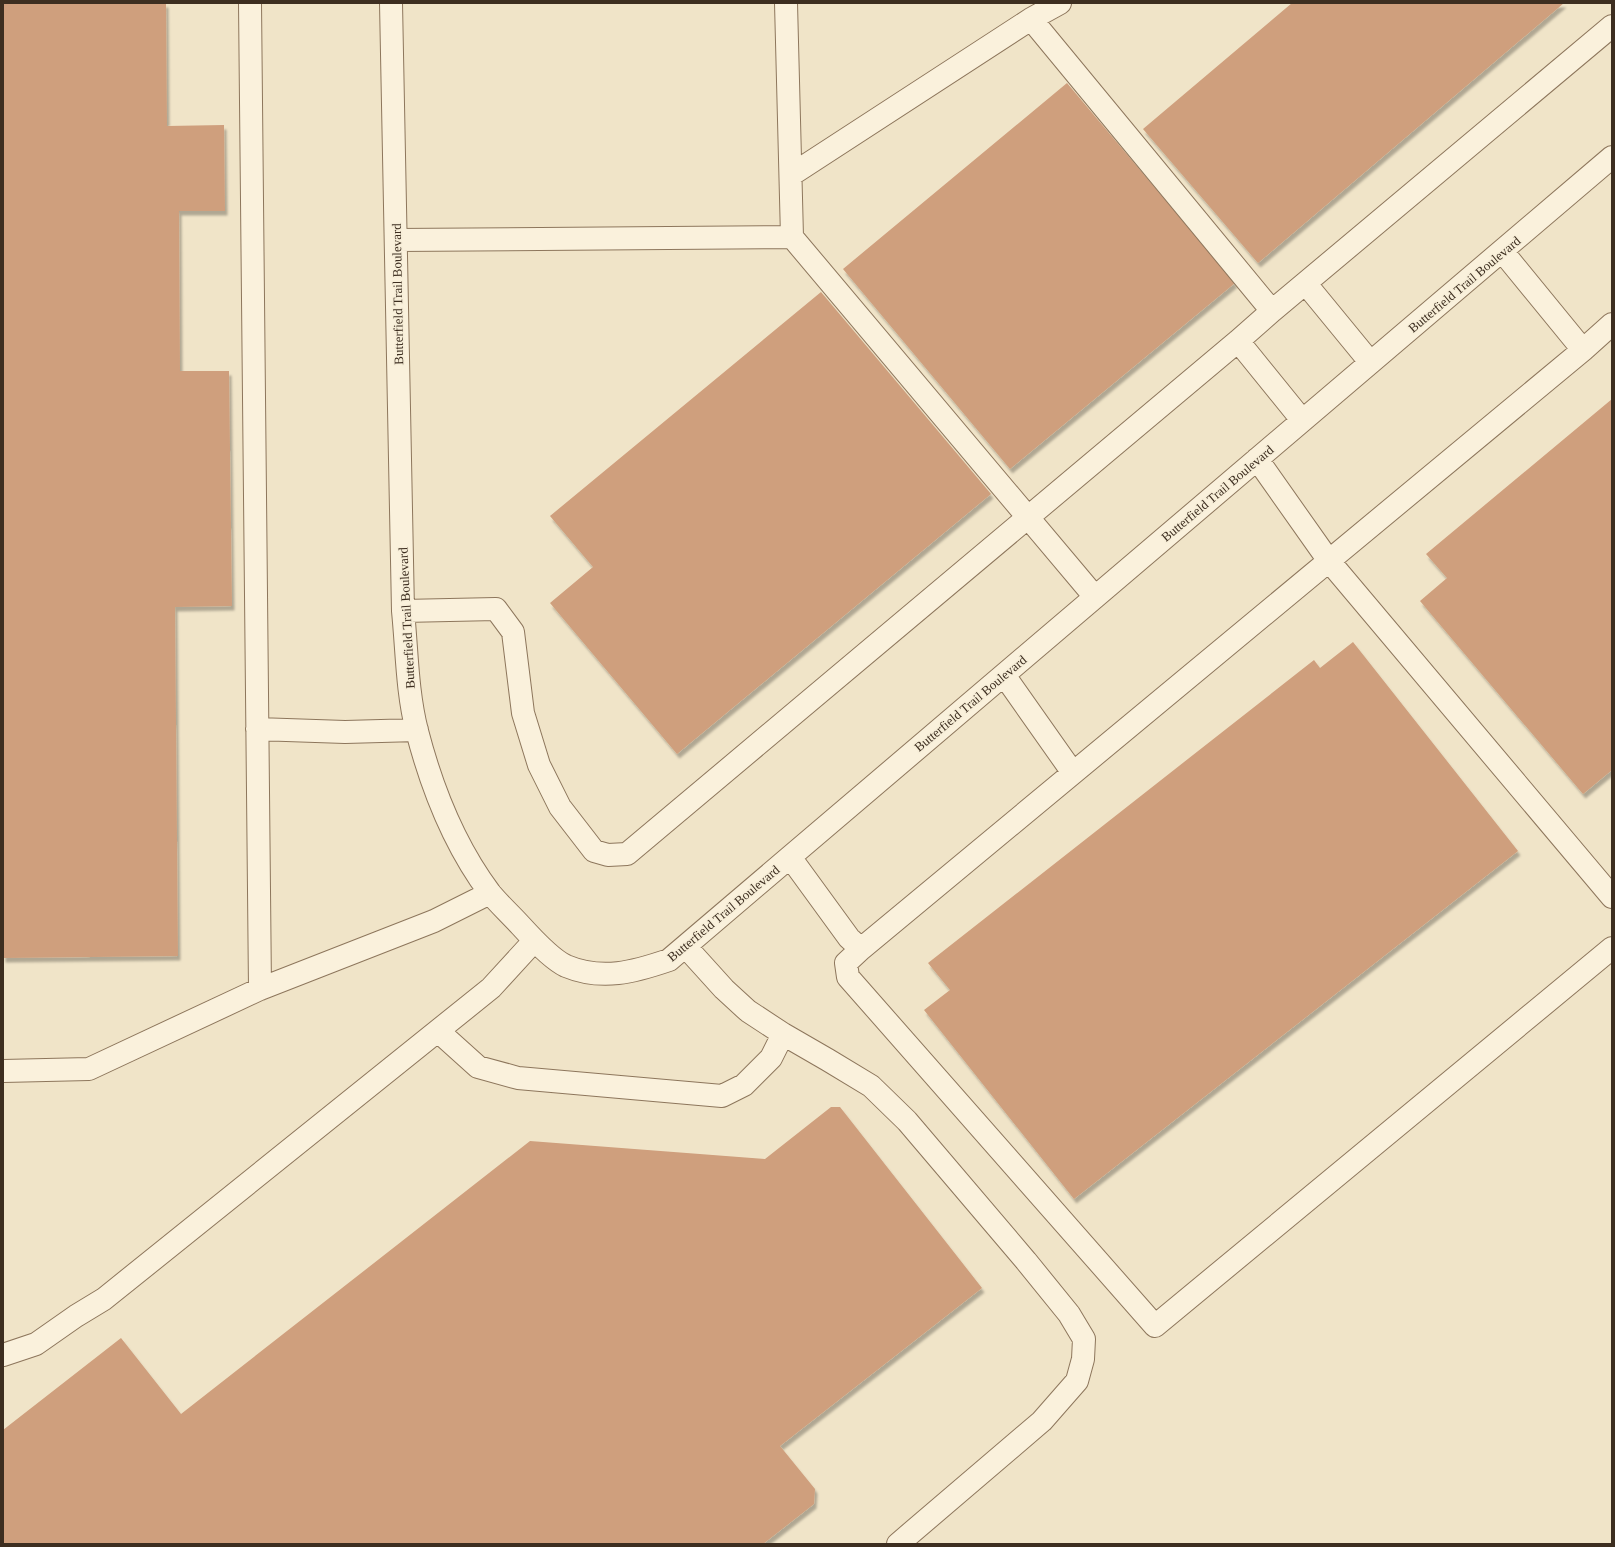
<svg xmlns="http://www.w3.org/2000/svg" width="1615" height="1547" viewBox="0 0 1615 1547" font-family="'Times New Roman',serif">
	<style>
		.building { fill: #cf9f7d; filter: url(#shadow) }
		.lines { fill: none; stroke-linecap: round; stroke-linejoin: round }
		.minor-casing { stroke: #8d765c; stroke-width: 24 }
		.minor { stroke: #faf1dc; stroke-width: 22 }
		.labels { text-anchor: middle; stroke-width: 3; stroke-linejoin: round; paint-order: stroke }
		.street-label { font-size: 13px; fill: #3d2e20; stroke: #f7eed8 }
	</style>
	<defs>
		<filter id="shadow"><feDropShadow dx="2.5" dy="4.5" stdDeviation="1" flood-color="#0004"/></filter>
	</defs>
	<rect width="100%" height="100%" fill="#f0e4c8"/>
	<path class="building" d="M3 3H166L167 126 224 125 225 211H179L180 371H229L232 606 175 607 178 956 3 958Z
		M1292 3H1564L1258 263 1143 129Z
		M1067 83 1235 283 1010 469 843 269Z
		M821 292 991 494 677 754 550 603 593 567 550 516Z
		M1612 399V770L1583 794 1420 601 1447 578 1426 554Z
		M1353 642 1518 851 1074 1199 924 1010 950 990 928 963 1314 660 1320 668Z
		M831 1107H840L982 1288 780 1446 815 1489 814 1504 763 1544H3V1430L121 1338 181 1414 530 1141 765 1159Z"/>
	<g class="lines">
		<defs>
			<path id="minor" d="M250 3 260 989
				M391 3 403 611C407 651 407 692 417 731 432 789 454 845 490 893 499 904 511 915 521 926 531 937 553 960 566 966 602 981 634 972 669 960L1612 157
				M786 3 792 237 1095 597
				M1031 19 1272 311
				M791 175 1031 19 1060 3
				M396 240 792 237
				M1502 251 1583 350
				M1306 284 1370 362
				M1238 341 1302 420
				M1257 459 1329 561 1612 897
				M403 611 496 609 513 632 523 713 539 765 560 807 594 851 608 855 627 854 1238 341 1272 311 1612 26
				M1004 675 1073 773
				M257 729 345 732 417 730
				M790 857 849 938 861 949 1583 350 1612 324
				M686 947 724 989 748 1011 783 1034 828 1060 871 1086 907 1121 1026 1261 1069 1314 1084 1339 1083 1359 1077 1381 1042 1421 898 1544
				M861 949 846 963 848 977 1155 1326 1612 948
				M438 1031 478 1067 518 1078 722 1096 744 1085 771 1058 783 1034
				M3 1071 89 1069 260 989 434 921 490 893
				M3 1355 36 1344 76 1316 104 1299 491 988 534 941"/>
		</defs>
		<use href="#minor" class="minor-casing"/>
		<use href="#minor" class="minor"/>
	</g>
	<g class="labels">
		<g class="street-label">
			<text transform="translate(1464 284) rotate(-40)" y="5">Butterfield Trail Boulevard</text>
			<text transform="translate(397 294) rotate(-91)" y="5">Butterfield Trail Boulevard</text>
			<text transform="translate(1217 493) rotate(-40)" y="5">Butterfield Trail Boulevard</text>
			<text transform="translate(406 618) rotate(-93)" y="5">Butterfield Trail Boulevard</text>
			<text transform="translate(970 703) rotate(-40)" y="5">Butterfield Trail Boulevard</text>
			<text transform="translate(723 913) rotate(-40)" y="5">Butterfield Trail Boulevard</text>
		</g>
	</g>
	<rect width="1615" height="1547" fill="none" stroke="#3d2e20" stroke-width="8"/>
</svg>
